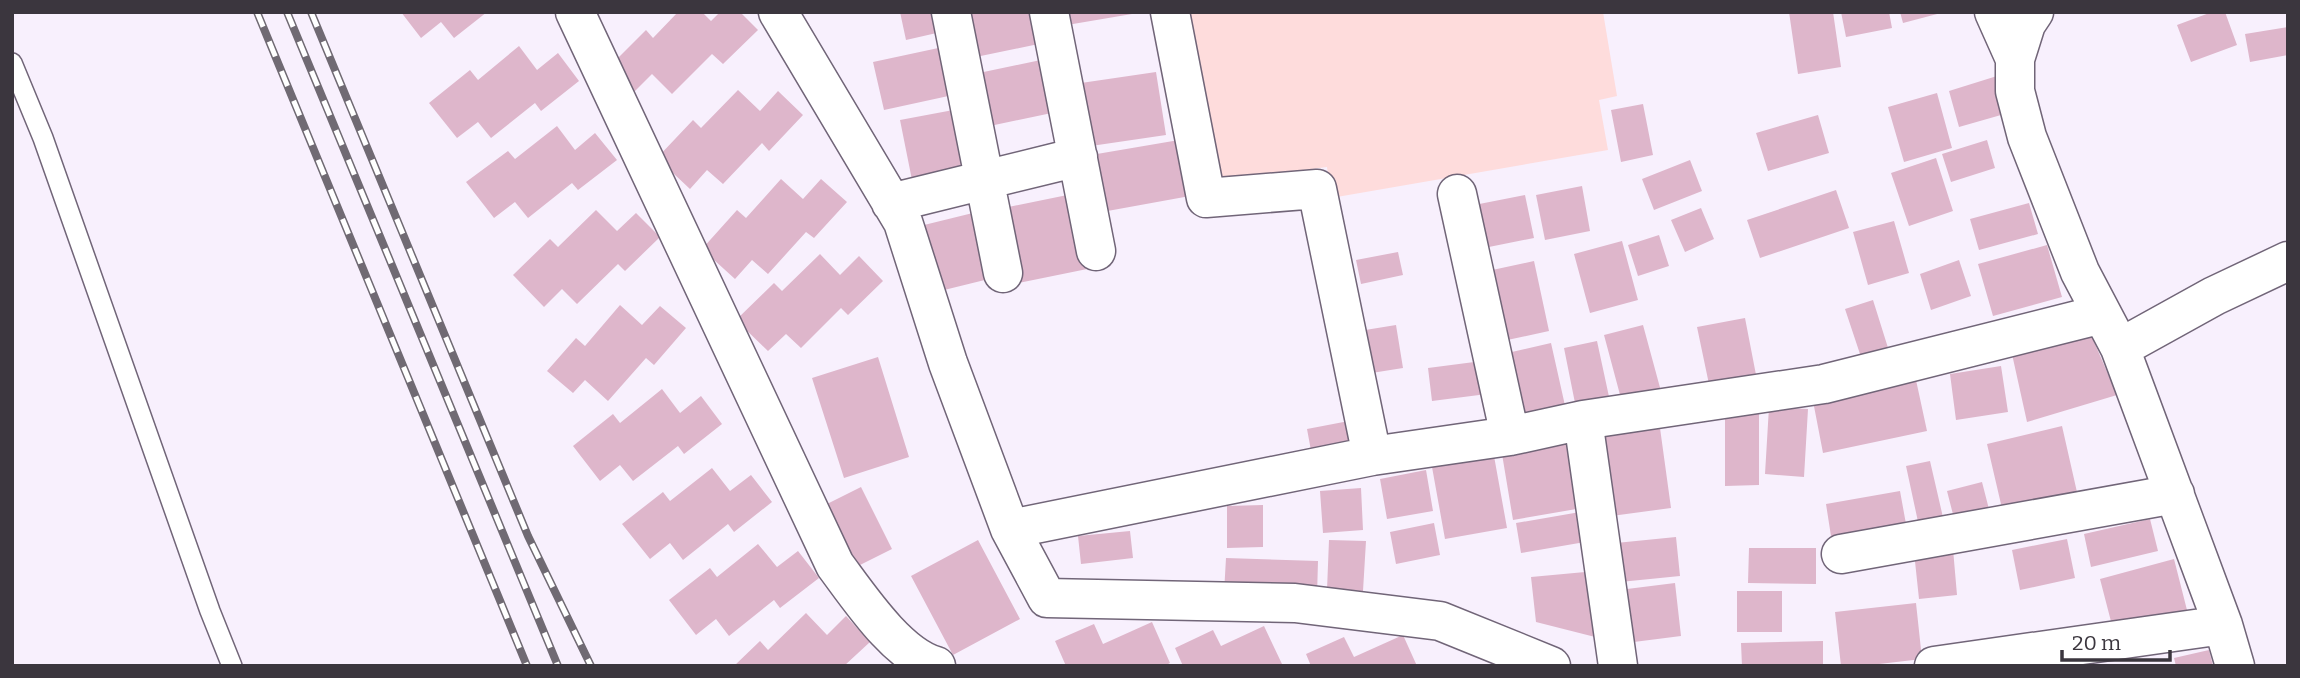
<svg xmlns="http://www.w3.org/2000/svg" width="2300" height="678" viewBox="0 0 2300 678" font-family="Bitter,serif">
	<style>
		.green { fill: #fedcdc }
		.building { fill: #deb6cb }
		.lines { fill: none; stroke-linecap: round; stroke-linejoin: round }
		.service-casing { stroke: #716578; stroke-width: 22 }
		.minor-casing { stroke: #716578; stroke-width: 41 }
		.service { stroke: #fff; stroke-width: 19 }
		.minor { stroke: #fff; stroke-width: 38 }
		.rail-casing { stroke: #706a73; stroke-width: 8 }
		.rail { stroke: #fff; stroke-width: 5; stroke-dasharray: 16; stroke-linecap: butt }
	</style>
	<rect width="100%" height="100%" fill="#f8f0fd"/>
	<path class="green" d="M1184 12H1603L1617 96 1599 100 1608 150 1331 198 1327 167 1214 182Z"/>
	<path class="building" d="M401 12H487L454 38 441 22 421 38Z
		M678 12H702L711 21 720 12H740L758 30 723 64 712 54 672 94 652 74 634 92 609 67 646 30 653 38Z
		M900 12H937L941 32 906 40Z
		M961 12H1041L1048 42 971 58Z
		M1065 12H1132V14L1067 25Z
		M1789 12H1833L1841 67 1798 74Z
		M1841 12H1889L1892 28 1846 37Z
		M1900 12H1941V13L1903 23Z
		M2212 12H2225L2237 45 2191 62 2177 25Z
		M2288 27V55L2250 62 2245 34Z
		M519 46 537 70 558 53 579 81 541 111 535 103 491 138 478 122 457 138 429 103 470 70 478 80Z
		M943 47 953 95 884 110 873 62Z
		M1055 57 1066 110 985 127 974 74Z
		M1156 72 1166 135 1091 146 1081 83Z
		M1997 76 2008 113 1959 127 1949 91Z
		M738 90 760 111 778 91 803 115 769 151 762 143 723 184 707 170 690 189 657 158 693 120 701 128Z
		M1937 93 1952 148 1904 162 1888 107Z
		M1643 104 1653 155 1621 162 1611 110Z
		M964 108 976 173 913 185 900 120Z
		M1818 115 1829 153 1768 171 1756 133Z
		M557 126 575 150 595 133 617 160 578 190 572 183 528 218 515 202 494 218 466 182 508 151 515 159Z
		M1179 140 1190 196 1102 212 1091 155Z
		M1987 140 1995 168 1951 182 1942 154Z
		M1936 158 1953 211 1909 226 1891 173Z
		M1690 160 1702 191 1654 210 1642 179Z
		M781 179 803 199 821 179 847 202 814 238 806 232 768 274 752 260 735 279 702 249 737 210 746 218Z
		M1582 186 1590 231 1545 240 1536 195Z
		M1836 190 1849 228 1760 258 1747 220Z
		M1082 192 1097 267 1009 285 994 210Z
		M1525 195 1534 238 1474 250 1464 207Z
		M2029 203 2038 234 1979 250 1970 219Z
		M1701 208 1714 239 1685 252 1671 220Z
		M596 210 617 231 636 213 660 237 625 271 618 264 577 304 562 289 544 307 513 275 550 239 558 247Z
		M985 210 1001 276 936 292 920 226Z
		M1894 221 1909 273 1868 285 1853 232Z
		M1659 235 1669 266 1638 276 1628 245Z
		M1622 241 1638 300 1590 313 1574 254Z
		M2047 245 2062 297 1993 316 1978 264Z
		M1398 252 1403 275 1361 284 1356 260Z
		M820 254 840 275 859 256 883 281 848 315 841 308 801 348 786 334 768 351 736 320 774 283 782 291Z
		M1959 260 1971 296 1931 310 1920 274Z
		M1534 261 1549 331 1498 342 1483 272Z
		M1873 300 1889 351 1862 360 1845 309Z
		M620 305 642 325 660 306 686 328 654 365 646 358 608 401 585 380 573 393 547 371 576 338 585 346Z
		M1745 318 1757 380 1710 389 1697 327Z
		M1396 325 1403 368 1359 375 1353 332Z
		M1643 325 1662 395 1623 406 1604 335Z
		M2055 334 2092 337 2117 395 2027 422 2010 345Z
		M1597 341 1611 406 1577 413 1564 348Z
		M1551 343 1566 410 1518 420 1503 354Z
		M878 357 909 457 844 478 812 378Z
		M1482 361 1487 394 1432 401 1428 368Z
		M2001 366 2008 412 1956 420 1950 374Z
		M1916 380 1927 431 1823 453 1813 401Z
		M662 389 680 413 701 396 722 424 684 454 678 446 633 481 620 465 600 481 573 446 613 414 620 423Z
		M1769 407 1808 409 1804 477 1765 474Z
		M1725 413H1759V485L1725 486Z
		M1354 420 1359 447 1312 456 1307 429Z
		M2062 426 2079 501 2004 517 1987 444Z
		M1660 428 1671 508 1604 517 1593 438Z
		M1577 441 1588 507 1513 520 1502 454Z
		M1494 456 1507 528 1445 539 1432 467Z
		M1930 461 1945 526 1920 531 1906 466Z
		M712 468 730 491 751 475 772 502 734 532 728 524 683 560 670 543 650 559 622 524 663 492 670 501Z
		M1426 470 1433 511 1387 519 1380 479Z
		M1982 482 1991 517 1956 526 1947 491Z
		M861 487 892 549 848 571 817 509Z
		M1361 488 1363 530 1323 533 1320 491Z
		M1900 491 1908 535 1833 549 1826 504Z
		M1263 505V547L1227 548V506Z
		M1580 512 1585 542 1521 553 1516 523Z
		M2150 519 2158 551 2091 567 2084 534Z
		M1434 523 1440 555 1396 564 1390 532Z
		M1130 531 1133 558 1081 564 1078 536Z
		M1676 537 1680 576 1620 582 1616 543Z
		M2067 539 2075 578 2020 590 2012 550Z
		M978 540 1020 619 953 655 911 576Z
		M1329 540 1366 541 1363 591 1327 590Z
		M758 544 777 567 798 551 819 578 780 608 774 600 729 636 716 619 696 635 669 600 710 568 717 577Z
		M1749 548H1816V584L1748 583Z
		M1953 549 1957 595 1919 599 1914 552Z
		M1226 558 1318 561 1317 596 1224 593Z
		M2174 559 2188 614 2114 633 2100 579Z
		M1596 571 1603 639 1536 622 1531 577Z
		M1675 583 1681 636 1626 643 1619 590Z
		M1737 591H1782V632H1737Z
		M1916 603 1922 659 1862 666H1841L1835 612Z
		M806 613 827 635 846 616 870 642 844 666H734L760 641 768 650Z
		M1152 622 1170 663 1164 666H1066L1055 641 1094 624 1103 644Z
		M1264 626 1282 664 1279 666H1183L1175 648 1213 630 1221 646Z
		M1403 635 1417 666H1311L1306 654 1344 637 1354 657Z
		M1823 641V666H1742L1741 643Z
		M2209 650 2213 666H2176L2174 658Z"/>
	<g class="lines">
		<defs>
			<path id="service" d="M12 63 43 138 210 611 232 666"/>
			<path id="minor" d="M575 12 835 565C859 597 897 655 936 666
				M778 12 903 222 948 363 1010 529 1047 598 1295 603 1440 621 1551 666
				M951 12 1003 273
				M1049 12 1096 251
				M1170 12 1206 198 1317 189 1372 456 1510 436 1583 420 1824 384 2102 314
				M1994 12 2015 59
				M2034 12 2026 24 2015 59V91L2027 137 2080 272 2120 348 2223 625 2235 666
				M1457 194 1510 436
				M891 203 1078 157
				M2120 348 2214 296 2288 261
				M1583 420 1618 666
				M1010 529 1372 456
				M1841 554 2175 494
				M1934 666 2223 625"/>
		</defs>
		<use href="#service" class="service-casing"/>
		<use href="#minor" class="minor-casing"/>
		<use href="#service" class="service"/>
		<use href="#minor" class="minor"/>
		<defs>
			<path id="rail" d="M257 12 527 666
				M287 12 558 666
				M311 12 528 536 591 666"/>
		</defs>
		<use href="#rail" class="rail-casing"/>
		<use href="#rail" class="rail"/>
	</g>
	<rect width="2300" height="678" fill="none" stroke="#3b363e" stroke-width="28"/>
	<path d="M2062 650v10h108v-10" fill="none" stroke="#3b363e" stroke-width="3.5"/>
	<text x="2072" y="650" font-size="21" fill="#3b363e" stroke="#ffffff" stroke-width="5" paint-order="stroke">20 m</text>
</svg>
